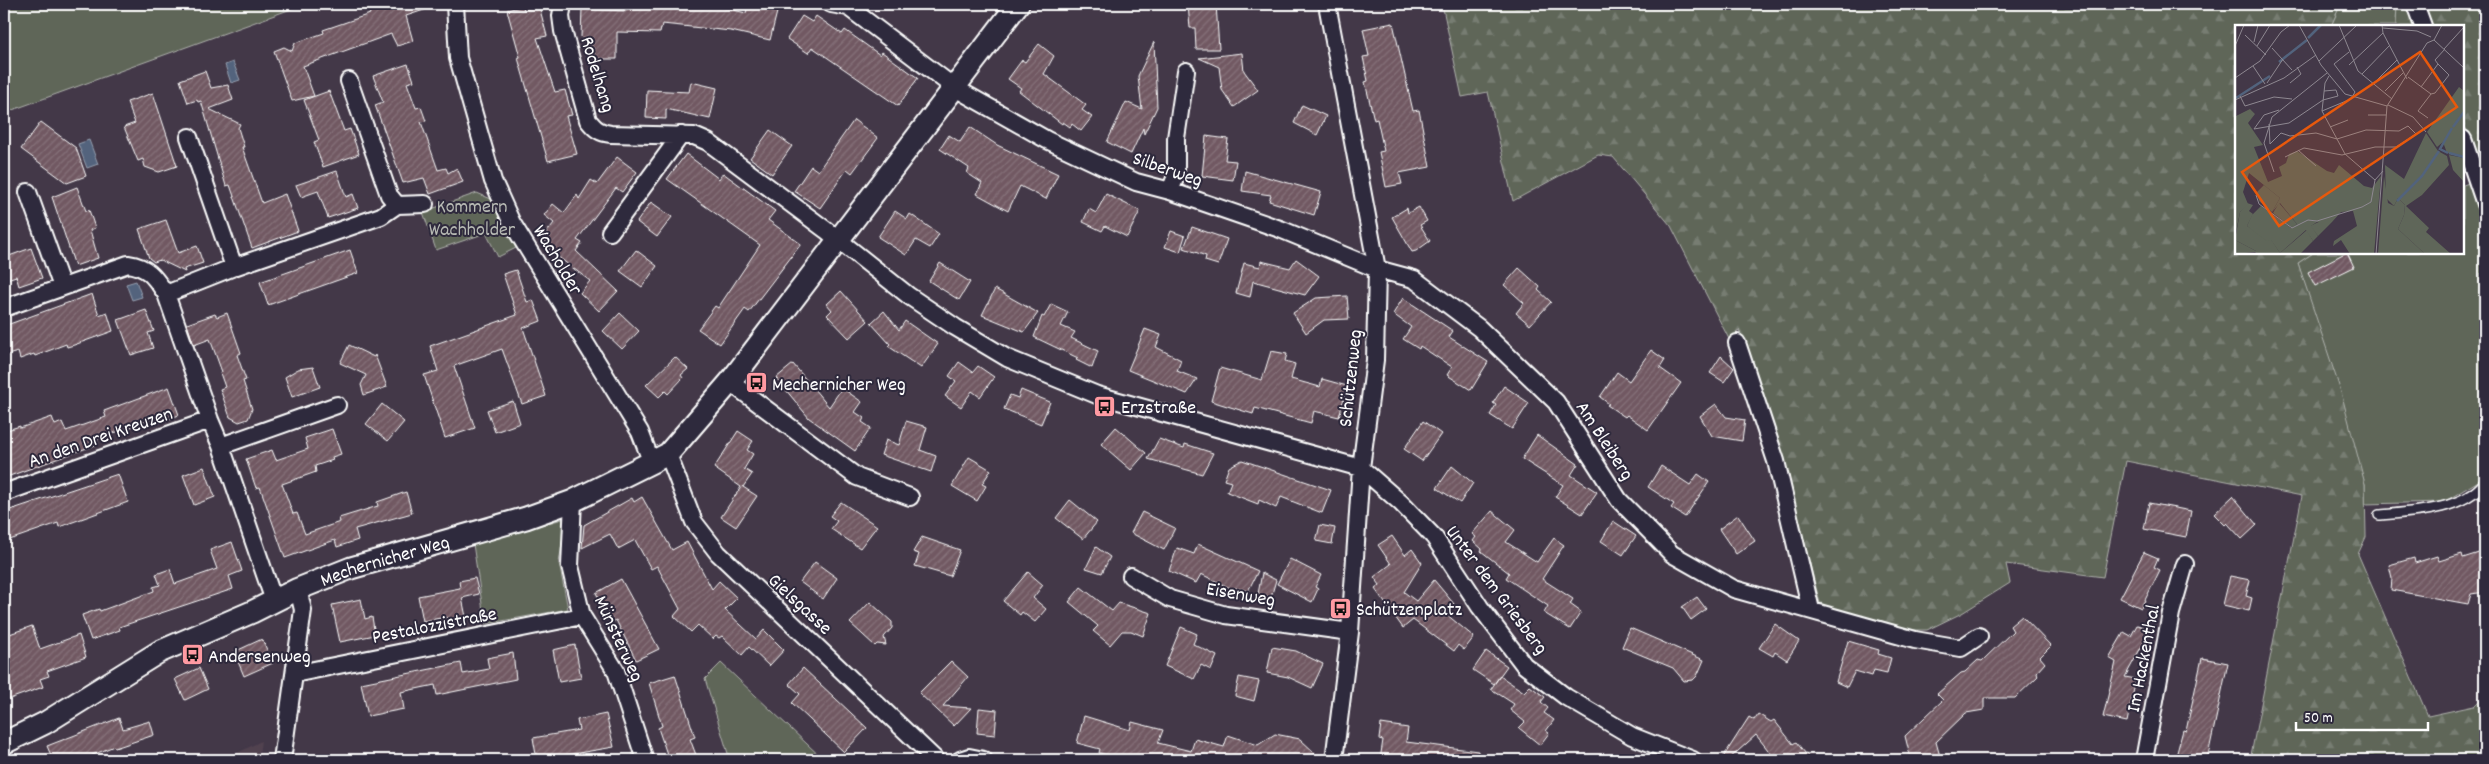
<svg xmlns="http://www.w3.org/2000/svg" width="2489" height="764" viewBox="0 0 2489 764" font-family="Dekko,sans-serif">
	<style>
		.built { fill: #514250 }
		.green { fill: #5f6659; stroke: #afb2ac }
		.forest { fill: url(#forest-firs); stroke: #afb2ac }
		.water { fill: #52637d; stroke: #97a1b1 }
		.building { fill: url(#building-hatch); stroke: #fff }
		.lines { fill: none; stroke-linecap: round; stroke-linejoin: round }
		.service-casing { stroke: #fff; stroke-width: 12 }
		.minor-casing { stroke: #fff; stroke-width: 20 }
		.tertiary-casing { stroke: #fff; stroke-width: 25 }
		.service { stroke: #2f2a3d; stroke-width: 9 }
		.minor { stroke: #2f2a3d; stroke-width: 16 }
		.tertiary { stroke: #2f2a3d; stroke-width: 21 }
		.labels { text-anchor: middle; stroke-width: 4; stroke-linejoin: round; paint-order: stroke }
		.street-label { font-size: 20px; fill: #fff; stroke: #2f2a3d }
		.park-label { font-size: 20px; fill: #b7bab4; stroke: #2f2a3d }
		.poi-label { font-size: 20px; fill: #fff; stroke: #2f2a3d; text-anchor: start }
		.inset-river { fill: none; stroke: #52637d; stroke-width: 2.5 }
		.inset-road { fill: none; stroke: #8e8891; stroke-width: 1 }
		.view { fill: #e8590c; fill-opacity: 0.15; stroke: #e8590c; stroke-width: 2.5 }
		.inset-edge { fill: none; stroke: #fff; stroke-width: 2.5 }
	</style>
	<defs>
		<pattern id="forest-firs" width="22" height="20" patternUnits="userSpaceOnUse" patternTransform="scale(1.25)"><rect width="22" height="20" fill="#5f6659"/><path d="M5 1l3.5 6h-7zM16 11l3.5 6h-7z" fill="#777d72"/></pattern>
		<pattern id="building-hatch" width="6" height="6" patternUnits="userSpaceOnUse" patternTransform="scale(1.25)"><rect width="6" height="6" fill="#715962"/><path d="M-1 1l2-2M0 6l6-6M5 7l2-2" fill="none" stroke="#86727a"/></pattern>
	</defs>
	<rect width="100%" height="100%" fill="#433848"/>
	<filter id="ink" filterUnits="userSpaceOnUse"><feTurbulence type="fractalNoise" baseFrequency=".02" numOctaves="2"/><feDisplacementMap in="SourceGraphic" scale="10" xChannelSelector="R" yChannelSelector="G"/><feConvolveMatrix kernelMatrix="1 2 1 2 8 2 1 2 1" color-interpolation-filters="sRGB"/></filter>
	<g filter="url(#ink)">
		<path class="built" d="M261 741 258 760H224Z"/>
		<path class="green" d="M4 4H305L4 113Z
			M2336 4H2397L2396 26H2331L2338 10Z
			M2469 183 2485 228V272L2480 274 2485 288V463L2480 480 2444 502 2365 504V484L2298 263 2313 253 2463 252V185Z
			M477 193 491 199 516 248 498 257 486 233 436 250 423 212Z
			M566 518 559 563 568 609 485 624 473 544Z
			M721 663 824 760H730L705 679Z"/>
		<path class="forest" d="M1442 4H2336L2338 10 2331 26H2236V252L2313 253 2298 263 2341 392 2365 484 2366 537 2358 554 2428 716 2474 706 2485 695V760H2250L2302 496 2126 461 2103 577 2006 564 2010 583 1962 613 1927 630H1908L1826 610 1821 607 1779 445 1739 330 1730 341 1671 226 1613 157 1598 155 1513 201 1488 92 1462 97Z
			M2397 4H2409L2416 26H2396Z
			M2423 4H2485V186L2463 120V26H2431Z"/>
		<path class="water" d="M233 62 240 80 231 83 225 65Z
			M89 140 98 164 87 168 78 144Z
			M136 281 142 297 132 300 126 284Z"/>
		<path class="building" d="M391 4H436V6L406 16 413 41 397 46 391 34 303 66 314 96 292 101 274 51 284 47 292 51 295 43 324 33 323 30 370 14 369 11Z
			M627 4H721V7L746 13 748 5 777 12 770 40 731 31 662 24 660 33 617 32V59H594V49L581 37 582 9 626 11Z
			M1188 4H1216L1219 49H1196L1195 28H1190Z
			M523 6 524 10 539 6 547 36 537 38 555 92 565 90 572 115 566 116 577 154 548 161 518 58 520 57 507 10Z
			M802 16 812 22 816 16 842 34 845 30 880 55 882 52 918 78 898 106 812 47 808 53 787 39Z
			M1393 23 1413 111 1419 110 1430 167 1399 173 1402 184 1386 187 1379 152 1384 151 1377 119 1374 120 1365 82 1368 81 1363 57 1369 56 1363 29Z
			M1154 42 1157 107 1144 134 1143 128 1131 154 1107 142 1126 102 1142 109 1138 76Z
			M1039 44 1054 56 1044 74 1086 105 1082 110 1092 117 1081 131 1072 124 1070 127 1063 122 1062 124 1019 91 1021 88 1008 79 1022 60 1025 62Z
			M1242 53 1244 71 1258 90 1234 107 1222 90 1219 67 1199 58Z
			M408 64 414 81 407 83 416 108 421 107 426 121 421 122 438 170 446 168 448 173 457 168 463 182 430 194 424 178 403 183 375 105 383 102 373 76Z
			M205 71 211 88 228 85 233 100 209 109 240 124 238 128 244 147H242L262 203 285 194 298 231 252 248 230 185 226 186 201 101 198 102 197 100 188 103 180 80Z
			M691 82 717 88 710 119 666 109V119L646 118 647 90 689 92Z
			M329 91 344 131 350 129 359 154 323 167 314 142 319 140 304 100Z
			M153 93 177 166 159 172 145 167 143 159 138 161 124 127 135 123 127 102Z
			M1302 105 1326 116 1317 135 1294 123Z
			M854 120 878 138 852 173 847 169 820 208 794 191 811 166 818 171Z
			M41 122 76 148 86 176 67 183 21 149Z
			M970 127 997 145 1058 174 1046 199 1020 186 1008 211 977 194 982 183 967 173 969 168 940 149 949 135 960 142Z
			M770 130 792 146 772 174 750 158Z
			M1206 136 1228 139 1225 160 1236 161 1233 180 1202 176Z
			M686 154 719 179 723 173 775 211 768 220 801 244 749 312 745 309 720 344 698 329 715 306 718 308 760 245 667 179Z
			M617 157 637 172 622 192 616 188 577 240 582 243 576 251 618 291 599 311 580 293 590 281 549 250 551 247 545 242 550 236 546 233 554 223 544 215 553 204 564 213 577 195 579 199 591 180 597 184Z
			M337 171 346 197 353 194 358 208 328 218 318 191 301 197 296 185Z
			M1245 171 1321 192 1314 215 1269 201 1271 195 1242 191Z
			M77 187 86 211 89 210 95 228 90 230 98 258 75 266 52 197Z
			M1106 194 1140 211 1127 237 1105 226 1102 231 1083 222 1089 209 1096 213Z
			M651 202 672 217 657 237 637 222Z
			M1419 207 1427 221 1420 225 1430 241 1416 251 1412 252 1392 217 1407 208 1408 213Z
			M895 211 907 219 910 214 939 234 930 248 916 240 906 255 878 237Z
			M166 220 178 253 197 246 203 263 184 269 185 272 160 260 154 262 149 258 139 229Z
			M1192 227 1227 239 1218 265 1205 261 1206 256 1184 248Z
			M1171 231 1185 236 1180 252 1165 247Z
			M31 248 42 278 19 286 16 276 4 280V263L10 261 9 256Z
			M350 250 358 273 268 305 260 282Z
			M636 250 657 266 642 287 620 271Z
			M2347 252 2354 267 2315 286 2308 272Z
			M1296 259 1319 276 1305 295 1253 281 1250 297 1236 293 1244 263 1260 267 1261 261 1290 268Z
			M940 263 970 282 959 300 929 281Z
			M1519 268 1540 287 1538 290 1551 302 1530 325 1516 313 1524 303 1504 285Z
			M516 270 527 302 533 300 541 321 523 328 546 396 522 404 502 349 454 366 475 428 445 438 424 375 438 371 430 346 517 315 503 274Z
			M995 289 1038 313 1024 332 982 315Z
			M841 291 868 321 849 338 827 315 832 310 827 304Z
			M92 294 99 315 107 312 113 331 74 345 67 347 66 344 35 356 34 354 20 359 18 352 4 356V326Z
			M1347 296 1349 319 1324 320 1306 333 1293 313 1316 298Z
			M1403 298 1453 331 1449 337 1488 362 1471 390 1447 375 1452 367 1420 346 1419 349 1403 339 1411 327 1393 314Z
			M1051 304 1068 312 1061 326 1075 332 1071 338 1098 351 1092 368 1076 360 1078 358 1034 337 1042 316 1044 317Z
			M146 310 154 331 148 333 153 348 131 355 118 320Z
			M884 311 899 330 905 321 938 344 921 368 888 346 890 344 871 323Z
			M227 313 241 353 237 355 246 380 243 381 252 409 248 419 239 422 230 417 220 389 225 387 220 373 222 372 210 339 194 345 187 324 215 314 217 317Z
			M620 313 639 331 622 349 603 331Z
			M1145 329 1161 335 1156 347 1181 360 1177 371 1197 379 1187 394 1128 370Z
			M349 345 374 357 375 355 387 387 364 395 361 385 366 375 340 363Z
			M1651 350 1665 360 1660 368 1681 383 1648 430 1627 415 1625 417 1607 405 1609 404 1600 397 1617 372 1629 381Z
			M1271 351 1287 354 1285 361 1295 364 1291 379 1320 387 1322 379 1347 386 1339 417 1314 411 1311 423 1255 408 1253 414 1211 401 1220 368 1262 380Z
			M1721 356 1734 368 1724 382 1710 373Z
			M675 357 688 369 681 375 683 378 668 394 665 391 659 397 646 385Z
			M959 362 973 372 978 366 994 377 980 397 972 391 961 407 945 396 956 381 949 376Z
			M793 364 829 407 842 388 862 402 855 412 864 418 862 422 871 428 855 451 809 418 776 378Z
			M313 367 320 387 292 397 285 377 298 369Z
			M1504 386 1529 403 1512 429 1490 415 1496 405 1493 403Z
			M169 387 179 415 155 424 153 419 97 439 98 444 4 478V431L20 426V428L52 417 55 425 62 422 66 431 106 417 104 411Z
			M1021 390 1050 402 1041 424 1004 409 1010 395 1018 398Z
			M513 401 520 423 495 432 487 410Z
			M382 404 404 422 388 441 366 424Z
			M1716 404 1726 417 1745 420 1742 441 1712 436 1700 416Z
			M906 421 927 427 920 450 936 456 931 472 881 455 886 440 899 445Z
			M1423 421 1441 434 1422 461 1404 449Z
			M1116 427 1146 453 1131 470 1101 444Z
			M332 429 341 454 332 457 333 460 315 466 316 472 282 484 293 514 297 513 305 534 340 522 339 518 378 506 377 502 406 492 412 513 355 529 358 540 337 547 335 540 285 558 260 487 256 488 246 459 272 450 276 460 308 449 305 438Z
			M738 431 753 441 747 450 753 454 744 469 752 474 743 487 757 496 736 527 721 517 741 487 714 468Z
			M1537 435 1578 464 1571 475 1597 492 1582 514 1555 497 1563 485 1522 459Z
			M1159 439 1184 448 1185 444 1213 453 1202 474 1148 459Z
			M969 457 991 470 982 484 986 486 977 501 952 486Z
			M1242 460 1331 490 1322 513 1281 497 1276 508 1259 500 1258 504 1227 492 1231 482 1224 480 1229 467Z
			M1452 466 1473 483 1460 503 1437 488Z
			M1661 466 1690 485 1698 474 1709 482 1685 517 1671 508 1674 504 1648 487Z
			M204 467 215 497 194 505 183 475Z
			M118 474 128 502 59 527 58 523 4 542V512Z
			M2233 496 2257 525 2242 539 2227 523 2225 525 2214 514Z
			M642 497 672 550 687 542 712 589 719 581 737 598 725 610 756 639 764 630 784 650 769 666 749 647 742 655 722 636 719 638 716 636 713 639 698 625 691 632 674 616 680 609 657 566 651 569 635 540 618 549 610 534 582 548 584 525 632 498 634 502Z
			M1070 500 1097 522 1083 539 1056 518Z
			M841 502 877 526 860 548 831 529 837 521 830 516Z
			M2149 503 2191 511 2186 537 2144 529Z
			M1492 511 1515 530 1506 542 1537 562 1554 538 1564 545 1542 579 1573 599 1570 604 1581 612 1570 629 1544 613 1548 606 1506 578 1509 573 1481 551 1482 549 1473 541 1476 537 1472 534Z
			M1142 512 1175 528 1164 550 1131 533Z
			M1738 515 1755 541 1736 554 1719 529Z
			M1613 521 1636 536 1623 555 1601 541Z
			M1320 525 1335 528 1332 544 1316 541Z
			M1392 536 1405 555 1412 549 1422 563 1404 592 1416 601 1434 580 1454 604 1446 614 1474 637 1464 650 1458 645 1454 651 1413 620 1403 628 1375 589 1380 585 1374 577 1391 564 1378 545Z
			M922 537 960 550 950 576 915 566 919 554 913 552Z
			M232 542 242 571 229 576 233 589 119 627 120 630 91 640 82 615 99 609 100 611 154 591 153 587 160 585 156 574 170 569 175 584 217 569 210 550Z
			M1198 544 1258 571 1248 591 1235 588 1234 590 1201 574 1196 583 1169 571 1177 548 1194 554Z
			M1096 547 1110 557 1102 573 1086 568Z
			M2485 551V592L2471 594 2468 604 2391 590 2392 578 2389 565 2414 558 2415 563 2437 556 2439 561 2462 554 2463 558Z
			M2144 552 2158 558 2154 567 2160 570 2141 608 2120 598Z
			M1290 559 1321 575 1315 587 1318 589 1312 602 1277 584Z
			M815 562 837 578 823 599 800 582Z
			M1028 572 1043 585 1033 598 1046 609 1035 622 1022 612 1020 615 1003 601Z
			M1262 573 1276 580 1271 597 1258 594Z
			M2230 576 2250 580 2246 596 2252 598 2249 611 2223 605Z
			M475 578 479 594 462 598 466 617 448 621 447 617 423 621 418 596 460 588 459 581Z
			M621 579 659 649 636 660 616 620 612 622 596 593Z
			M1081 587 1112 611 1119 603 1151 613 1143 636 1131 631H1122L1110 645 1093 631 1098 626 1069 602Z
			M1697 597 1706 609 1691 620 1682 607Z
			M361 599 365 619 372 617 375 635 340 642 332 605Z
			M870 602 892 622V628L884 637 886 645 877 644 875 646 850 623Z
			M2022 616 2051 646 2040 657 2045 663 2037 672 2038 676 2015 698H1984V710L1966 713 1936 742 1941 760H1911L1905 736 1943 700 1937 694 1961 673 1965 672 1978 660 1982 661 2013 631 2010 626Z
			M1775 624 1799 641 1787 660 1775 652 1773 656 1759 648Z
			M2137 625 2151 629 2125 677 2136 679 2127 722 2103 717 2116 662 2109 658 2124 632 2131 636Z
			M32 626 40 649 79 635 86 657 47 671 49 676 40 679 43 687 4 701V636Z
			M1181 627 1197 634 1193 644 1217 656 1211 670 1201 665 1194 679 1165 666Z
			M1630 628 1704 660 1697 676 1693 680 1684 681 1673 668 1622 647Z
			M262 639 273 663 244 676 234 652Z
			M1848 641 1879 650 1878 654 1891 658 1887 673 1874 670 1872 676 1855 671 1847 687 1836 682Z
			M575 645 581 678 559 682 553 650Z
			M1272 647 1296 651 1323 664 1312 688 1288 677 1267 673Z
			M1486 651 1507 666 1494 684 1473 670Z
			M513 653 516 679 437 695 435 685 401 692 404 709 368 716 361 683 461 663 463 674 489 669 487 658Z
			M2202 658 2228 663 2207 760H2175L2183 730 2186 731Z
			M951 661 968 677 943 706 971 708 954 726 919 693Z
			M199 668 208 689 185 700 175 679Z
			M803 668 867 728 844 752 792 703 800 694 789 684Z
			M675 675 695 737 690 739 696 755 680 760H669L658 728 662 726 649 683Z
			M1500 676 1524 692 1530 686 1545 697 1541 702 1548 708 1544 713 1554 720 1546 731 1549 733 1540 745 1519 728 1525 722 1510 710 1514 704 1491 689Z
			M1239 677 1259 681 1254 701 1235 696Z
			M979 708 997 710 995 735 977 733Z
			M606 714 614 747 537 760 533 738 579 730 577 720Z
			M1758 714 1771 722 1774 720 1793 744 1796 742 1811 760H1776L1756 735 1728 760 1722 759 1749 717 1754 720Z
			M1084 716 1130 730 1132 722 1163 730 1158 743 1191 751 1195 739 1224 747 1228 735 1258 745 1275 734 1300 739 1315 753 1308 760H1292L1276 756 1270 760H1128L1099 753 1100 749 1077 743Z
			M119 718 123 729 150 721 154 735 115 748 114 746 81 760H53L47 746Z
			M1381 724 1408 728 1406 742 1478 751V760H1380L1383 740 1379 739Z"/>
		<g class="lines">
			<defs>
				<path id="service" d="M2379 515C2413 512 2462 511 2485 482"/>
				<path id="minor" d="M455 4 458 58 493 181 512 223 640 432 652 463
					M563 4 561 16 563 31 588 120C595 129 600 133 611 134L694 136 708 142 826 230 909 296 955 327 1007 358 1097 395 1361 468 1401 503 1434 537 1480 607 1524 665 1566 697 1632 736 1693 760
					M831 4 848 7 955 88 1047 140 1136 182 1170 191 1280 229 1377 269 1414 279 1479 328 1556 402 1619 500 1672 554 1734 589 1915 640 1961 648 1979 636
					M1327 4 1377 269 1375 360 1361 468 1350 632 1334 760
					M2415 4 2423 26
					M189 137 234 267
					M2463 139 2485 204
					M1170 191 1176 176V138L1186 71
					M28 192 62 287
					M397 205 425 204
					M610 232 681 135
					M4 308 128 264C149 267 155 278 166 294
					M1737 343 1776 461 1811 610
					M730 382 857 477 910 497
					M221 446 337 405
					M668 454 694 522 718 553 936 760
					M4 493 210 420
					M573 501 570 566 582 616 616 671 645 760
					M1131 576 1170 599 1226 615 1350 632
					M274 601 221 446 210 420 166 294 234 267 381 216 397 205 389 195 349 81
					M294 674 582 616
					M282 760 303 610 298 589
					M960 760 969 757 984 760
					M2144 760 2171 613 2185 564"/>
				<g id="tertiary">
					<path id="s1" d="M4 743 45 723 159 652 252 612 298 589 351 568 526 518 573 501 668 454 730 382 1018 4"/>
				</g>
			</defs>
			<use href="#service" class="service-casing"/>
			<use href="#minor" class="minor-casing"/>
			<use href="#tertiary" class="tertiary-casing"/>
			<use href="#service" class="service"/>
			<use href="#minor" class="minor"/>
			<use href="#tertiary" class="tertiary"/>
		</g>
	</g>
	<defs>
		<symbol id="bus-square" viewBox="-11 -11 22 22"><rect x="-9" y="-9" width="18" height="18" rx="4" fill="#ff9aa2" stroke="#2f2a3d"/><path d="M-5-6H5V4H4V6H2V4H-2V6H-4V4H-5ZM-3.5-4V0h7V-4ZM-3.5 1.2v1.5H-2V1.2ZM2 1.2v1.5H3.5V1.2Z" fill="#111"/></symbol>
	</defs>
	<g fill-rule="evenodd">
		<use href="#bus-square" x="744" y="370" width="25" height="25"/>
		<use href="#bus-square" x="1092" y="394" width="25" height="25"/>
		<use href="#bus-square" x="1328" y="596" width="25" height="25"/>
		<use href="#bus-square" x="180" y="642" width="25" height="25"/>
	</g>
	<g class="labels">
		<g class="street-label">
			<text transform="translate(599 74) rotate(73)" y="7">Rodelhang</text>
			<text transform="translate(1168 168) rotate(19)" y="7">Silberweg</text>
			<text transform="translate(559 259) rotate(59)" y="7">Wacholder</text>
			<text transform="translate(1349 378) rotate(-84)" y="7">Schützenweg</text>
			<text transform="translate(100 436) rotate(-19)" y="7">An den Drei Kreuzen</text>
			<text transform="translate(1606 440) rotate(57)" y="7">Am Bleiberg</text>
			<text dy="7" stroke="none"><textPath href="#s1" startOffset="424">Mechernicher Weg</textPath></text>
			<text transform="translate(1498 589) rotate(53)" y="7">Unter dem Griesberg</text>
			<text transform="translate(1241 593) rotate(10)" y="7">Eisenweg</text>
			<text transform="translate(801 603) rotate(43)" y="7">Gielsgasse</text>
			<text transform="translate(434 624) rotate(-11)" y="7">Pestalozzistraße</text>
			<text transform="translate(620 638) rotate(65)" y="7">Münsterweg</text>
			<text transform="translate(2142 658) rotate(-79)" y="7">Im Hackenthal</text>
		</g>
		<g class="park-label">
			<text x="472" y="212">Kommern<tspan x="472" dy="23">Wachholder</tspan></text>
		</g>
		<g class="poi-label">
			<text x="772" y="390">Mechernicher Weg</text>
			<text x="1121" y="413">Erzstraße</text>
			<text x="1356" y="615">Schützenplatz</text>
			<text x="208" y="662">Andersenweg</text>
		</g>
	</g>
	<g transform="translate(2235 25)">
		<rect width="229" height="229" fill="#433848"/>
		<path d="M224 62 229 66V131L212 128 208 117 202 122 192 107ZM191 108 203 126 212 131 214 140 187 170 171 181 194 203 191 207 216 229H190L163 204 169 190 170 180 163 173 159 181 151 173 150 140 169 154ZM29 160 45 173 37 187 24 176 22 167ZM12 178 18 180 14 186 18 189 12 201 36 214 45 228 72 205 78 216 65 229H20L21 226 0 215 5 187ZM44 178 62 199 57 203 38 188ZM88 195 97 197 83 211 75 201Z" fill="#5f6659"/>
		<path d="M15 84 20 89 13 98 28 120 19 122 33 157 47 151 44 142 51 138 54 129 62 126 92 146 99 148 104 140 129 161 137 163 146 151 139 229H115L106 215 98 221 99 216 122 201 118 186 106 187 97 197H82L76 201 83 211 78 216 71 205 45 228 36 215 32 216 12 201 17 190 26 181 56 203 62 199 45 178 37 187 45 173 14 148 8 167 13 179 5 187 0 212V88L1 91ZM214 130 229 133V157L218 145ZM149 151 153 178 159 181 163 173 170 180 169 190 163 204 190 229H143ZM0 215 21 226V227L0 229Z" fill="#5f6659"/>
		<path class="inset-river" d="M73 13 86 0M44 37 72 15M1 73 35 51M218 102 229 87M213 128 205 124 217 103M214 128 229 132M162 176 187 151 204 126"/>
		<path class="inset-road" d="M64 0 86 40 110 69 152 81M104 0 123 46 157 74M147 0 148 8 172 54M148 3 182 6 196 12M10 10 31 30M199 15 229 43M199 15 207 0M19 17 23 0M0 21 9 0M22 21 35 0M37 23 57 45M209 24 229 2M84 36 122 0M114 40 148 8M18 41 30 59M127 49 155 20M94 51 90 58 87 86 110 129 140 155M173 52 196 69 183 86 193 93M0 53 25 36 46 7 55 0M32 58 48 34M55 58 66 49 62 42M139 58 162 35M186 62 203 39 200 35 210 24M150 66 168 48M196 69 200 68 214 50 203 39M5 71 10 81 39 72 57 74M0 75 49 53 81 30M153 80 178 92 191 107M44 85 29 90 19 104 54 98 88 75 103 71 101 65 89 66M87 86 116 74 120 67 99 39 114 27M133 90H151M34 99 35 119 46 108 55 111 81 108 102 114 131 105 164 106 173 101 181 109 161 122H140L107 130 69 123 50 132M95 102 113 95M63 125 81 141M39 147 29 118 37 92 92 48M21 170 24 179 57 203 73 195 82 196 127 182 136 177 140 155 148 146M141 229 152 81 192 18 199 15"/>
		<path class="view" d="M185 27 222 82 44 201 7 147Z"/>
		<rect width="229" height="229" class="inset-edge"/>
	</g>
	<rect width="2489" height="764" fill="none" stroke="#2f2a3d" stroke-width="20"/>
	<rect x="10" y="10" width="2469" height="744" fill="none" stroke="#fff" stroke-width="2" filter="url(#ink)"/>
	<path d="M2296 722v8h132v-8" fill="none" stroke="#ffffff" stroke-width="2.5"/>
	<text x="2304" y="722" font-size="15" fill="#ffffff" stroke="#2f2a3d" stroke-width="4" paint-order="stroke">50 m</text>
</svg>
